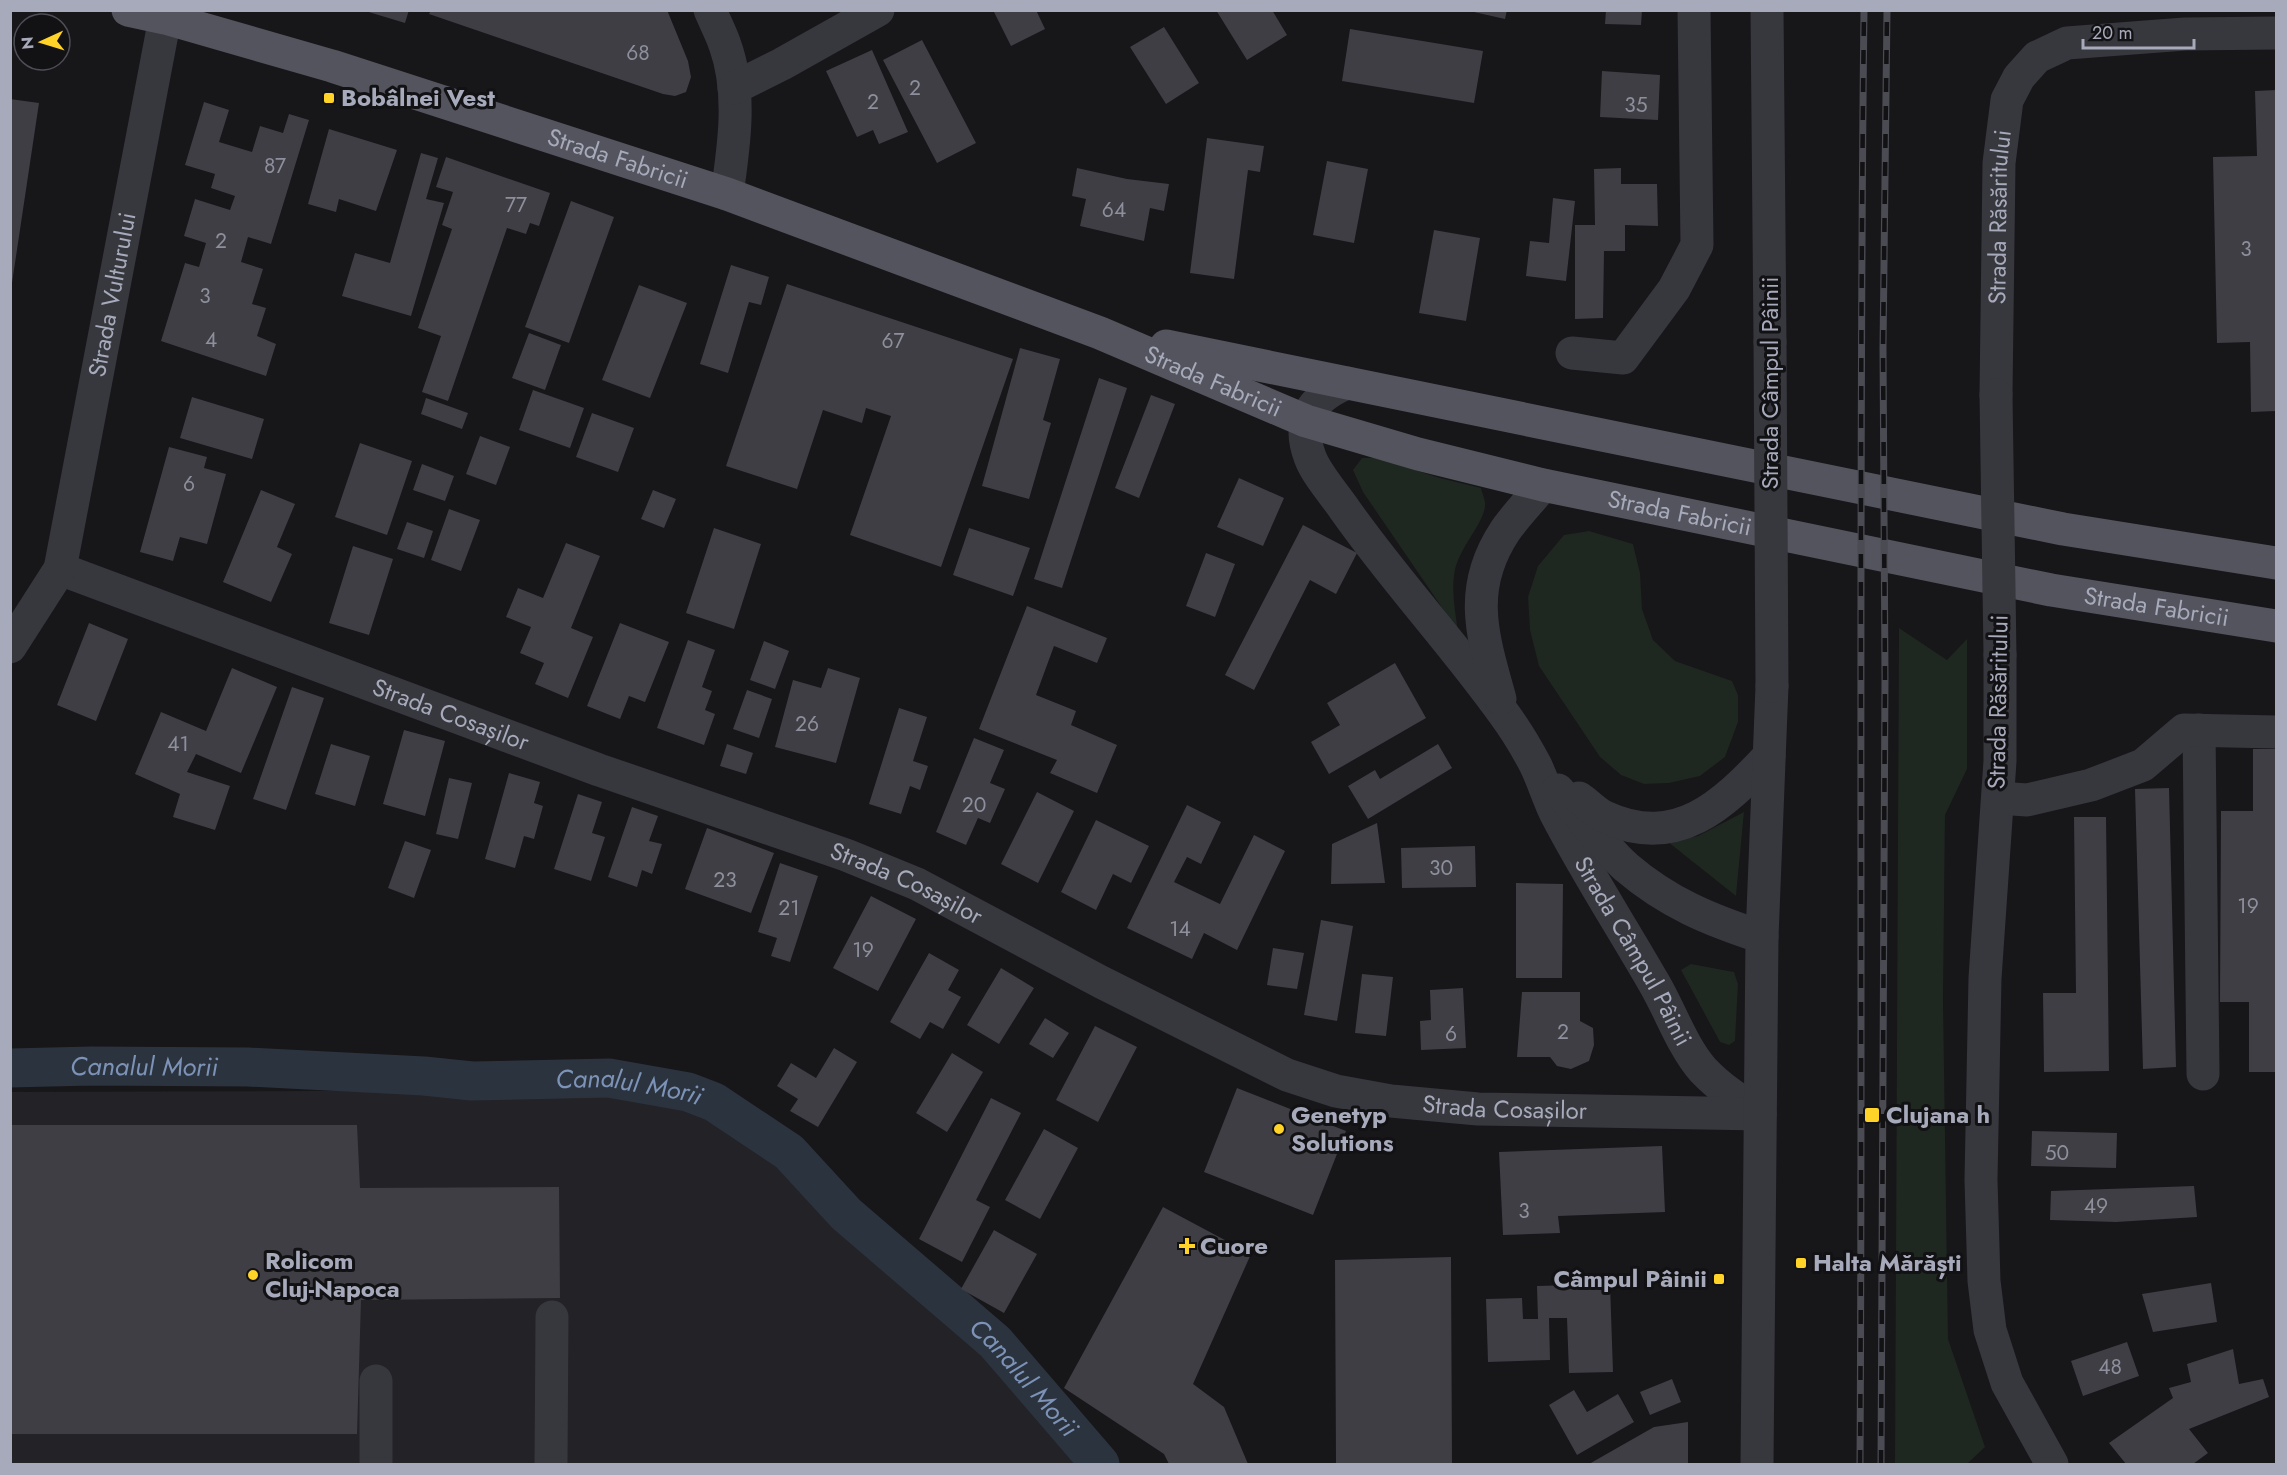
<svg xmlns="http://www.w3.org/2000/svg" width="2287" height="1475" viewBox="0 0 2287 1475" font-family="Jost,sans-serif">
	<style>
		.built { fill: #232226 }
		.green { fill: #1e2720 }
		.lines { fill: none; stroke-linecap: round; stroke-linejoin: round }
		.canal { stroke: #2b333e; stroke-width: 39 }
		.building { fill: #3e3e44 }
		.minor { stroke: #37373e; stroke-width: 33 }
		.major { stroke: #53545d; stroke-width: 33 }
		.rail-casing { stroke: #4a4b53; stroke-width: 7 }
		.rail { stroke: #121114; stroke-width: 4.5; stroke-dasharray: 14; stroke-linecap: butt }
		.minor-bridge { stroke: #37373e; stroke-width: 33 }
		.poi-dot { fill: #ffd328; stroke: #121114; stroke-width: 2 }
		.labels { text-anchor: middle; stroke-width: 6; stroke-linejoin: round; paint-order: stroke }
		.number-label { font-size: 21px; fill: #8d8f9c }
		.poi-label { font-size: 24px; font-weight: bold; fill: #a7aaba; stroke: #121114; text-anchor: start }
		.street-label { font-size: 24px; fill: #a7aaba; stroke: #121114 }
		.water-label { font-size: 26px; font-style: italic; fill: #7c93b7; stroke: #121114 }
	</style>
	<rect width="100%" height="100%" fill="#171619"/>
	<path class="built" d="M606 1090 688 1103 782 1159 843 1224 990 1349 1086 1464H11L10 1092Z"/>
	<path class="green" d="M1362 458H1377L1440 478 1481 488C1482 493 1486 501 1485 506 1484 523 1460 547 1455 570 1451 589 1455 611 1458 631L1363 492 1353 470Z
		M1589 531 1633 544 1640 573 1642 609 1653 640 1675 661 1732 681 1738 695V722L1725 757 1700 776 1669 783 1644 784 1621 775 1600 757 1539 666 1530 630 1528 597 1538 566 1564 535Z
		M1899 628 1947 660 1967 639V769L1945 815 1943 999 1948 1339 1985 1447 1967 1464H1895Z
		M1744 812 1736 896 1668 842 1698 836Z
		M1691 964 1734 972 1738 984 1735 1041 1729 1045 1720 1042 1681 970Z"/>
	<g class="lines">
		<path class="canal" id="s1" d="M10 1068 92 1066 248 1067 424 1076 472 1081 609 1078 688 1092 714 1102 789 1152 846 1214 995 1342 1100 1464"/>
	</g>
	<path class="building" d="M362 10H409L405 23Z
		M431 10H667L688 61 691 77 686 92 675 96 663 94 429 14Z
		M993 10H1036L1045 29 1011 46Z
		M1216 10H1272L1287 35 1247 60Z
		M1465 10H1507L1505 19Z
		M1606 10H1642L1641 25 1605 24Z
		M1164 27 1199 83 1166 104 1130 47Z
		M1350 29 1483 51 1474 103 1342 81Z
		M922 40 976 143 937 163 883 60Z
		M872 50 908 132 879 144 873 130 857 137 826 71Z
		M1602 71 1660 75 1658 120 1600 117Z
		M2276 90V411L2251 412 2250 342 2217 343 2213 157 2257 156 2255 91Z
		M10 99 39 103 12 283H10Z
		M204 102 229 110 219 142 252 152 260 126 283 133 289 114 309 120 271 244 248 237 241 262 263 269 252 304 266 308 257 336 276 344 266 376 161 341 185 263 199 267 206 243 184 236 195 199 230 210 235 196 211 188 215 174 185 165Z
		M329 129 397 150 376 211 339 199 336 212 308 204Z
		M1207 138 1264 146 1260 172 1248 170 1234 279 1190 273Z
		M421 153 438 158 426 199 444 203 411 316 342 296 355 253 390 263Z
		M446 157 550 193 539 226 530 223 526 234 507 228 448 401 422 392 441 336 418 328 452 229 442 225 453 192 436 187Z
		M1327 161 1368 169 1354 243 1313 235Z
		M1077 168 1127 179 1169 184 1164 211 1150 208 1144 241 1080 226 1086 199 1072 196Z
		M1621 168V184H1657L1658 226 1625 225V251H1604L1603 318 1575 319V225H1595L1594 169Z
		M1553 198 1575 201 1566 281 1526 276 1530 241 1549 243Z
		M571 201 614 217 569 343 525 327Z
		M1434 230 1480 238 1466 321 1419 313Z
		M731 265 769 277 761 305 749 302 728 373 700 364Z
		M787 284 1013 359 941 567 850 535 891 416 866 408 862 423 823 410 797 489 726 466Z
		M639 285 687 303 650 398 602 380Z
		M529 333 561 345 545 390 512 378Z
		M1020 348 1060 359 1043 420 1051 423 1029 499 982 486Z
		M1099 378 1127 388 1062 588 1034 579Z
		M533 390 584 408 570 448 519 430Z
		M1151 395 1175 404 1139 498 1115 488Z
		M192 397 264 419 252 459 180 438Z
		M426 398 468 413 462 429 421 414Z
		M592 413 634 428 618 472 576 457Z
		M480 436 510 447 496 485 466 474Z
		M360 443 412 461 387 535 335 517Z
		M169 447 207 457 204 468 226 474 207 544 180 537 173 561 140 552Z
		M422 464 454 476 445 501 413 490Z
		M1239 478 1284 498 1263 546 1217 527Z
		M261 490 295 504 277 547 292 554 271 602 223 582Z
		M653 490 676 499 664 528 641 519Z
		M449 509 480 520 461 571 431 560Z
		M407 522 433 531 424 558 397 549Z
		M1303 525 1357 553 1336 594 1310 580 1254 690 1225 675Z
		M714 528 761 544 734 629 686 613Z
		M969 528 1030 548 1013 596 953 575Z
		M566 543 600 556 571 628 593 637 568 698 535 684 544 663 520 653 531 627 506 617 518 588 543 598Z
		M353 546 393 559 369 635 329 623Z
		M1206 553 1235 564 1215 617 1186 606Z
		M1027 606 1107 638 1097 663 1054 646 1036 695 1076 711 1071 725 1117 745 1097 793 1050 773 1057 760 979 729Z
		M89 623 128 639 96 721 57 705Z
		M620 623 669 642 645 702 629 696 620 719 587 706Z
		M688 640 715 650 702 687 712 691 705 710 715 714 704 745 657 728Z
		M764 641 789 651 775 689 750 680Z
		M1395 663 1426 718 1329 774 1311 742 1340 725 1327 703Z
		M232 668 277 687 241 773 196 754 187 772 230 786 215 830 173 817 180 794 135 774 161 712 206 731Z
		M828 668 860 678 836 763 775 747 793 680 821 688Z
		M292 687 324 698 286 810 253 799Z
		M747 690 772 699 759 738 733 729Z
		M899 708 927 717 913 761 928 766 920 790 910 786 901 814 869 804Z
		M404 730 445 741 425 816 383 804Z
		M974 738 1004 750 990 783 1005 789 990 823 978 818 966 845 936 832Z
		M331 744 370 756 355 806 315 794Z
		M727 744 753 753 746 774 720 766Z
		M1438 744 1452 768 1368 819 1348 786 1375 770 1380 779Z
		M2253 749H2276V1072H2249V1002H2220L2221 811H2253Z
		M509 773 540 782 534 803 543 806 534 839 524 836 515 868 485 859Z
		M449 778 472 783 458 839 436 834Z
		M2169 788 2176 1067 2143 1069 2135 789Z
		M1037 792 1074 811 1038 883 1001 864Z
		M578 794 602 802 592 833 605 837 591 881 554 869Z
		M1187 805 1221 822 1201 864 1187 857 1174 882 1220 904 1254 835 1285 851 1237 950 1204 933 1192 959 1127 928Z
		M632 807 658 816 649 841 662 844 652 874 642 870 637 887 608 877Z
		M2074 817H2106L2109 1071 2044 1072 2043 993H2076Z
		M1096 820 1149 846 1131 883 1113 874 1096 910 1061 892Z
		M1377 823 1385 883 1331 884 1332 844Z
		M707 828 774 853 751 913 685 889Z
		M405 841 431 850 414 898 388 888Z
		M1475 846 1476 887 1402 888 1401 848Z
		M780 863 818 876 790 962 771 956 777 938 758 932Z
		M1516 883 1563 884 1562 978H1516Z
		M871 896 916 919 878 991 833 968Z
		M1321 920 1353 926 1337 1021 1304 1015Z
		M1273 948 1304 953 1297 989 1267 985Z
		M929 953 959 970 948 990 961 997 943 1029 930 1022 920 1039 890 1022Z
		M1001 968 1034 988 999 1044 967 1025Z
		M1362 974 1393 977 1386 1036 1355 1033Z
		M1463 988 1466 1048 1421 1050 1420 1021 1431 1020 1430 990Z
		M1522 992H1580V1021L1593 1028 1594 1045 1589 1061 1571 1069 1557 1066 1550 1057H1517Z
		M1045 1018 1069 1033 1053 1058 1029 1044Z
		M1095 1026 1137 1047 1098 1122 1056 1100Z
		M834 1048 857 1062 818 1127 790 1111 798 1099 777 1086 791 1063 816 1078Z
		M952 1053 983 1072 947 1132 916 1113Z
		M1237 1088 1346 1131 1313 1215 1204 1172Z
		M991 1098 1021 1113 976 1200 990 1207 962 1262 919 1239Z
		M10 1125H357L360 1188 559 1187 560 1298 361 1300 357 1434H10Z
		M1044 1129 1078 1148 1040 1219 1005 1200Z
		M2032 1131 2117 1133 2116 1168 2031 1166Z
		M1662 1146 1665 1212 1558 1216 1560 1233 1503 1235 1499 1152Z
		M2194 1186 2197 1217 2116 1222 2050 1220 2051 1191Z
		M1163 1207 1251 1254 1193 1384 1224 1407 1248 1464H1169L1164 1454 1064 1388Z
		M994 1230 1037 1254 1004 1313 961 1289Z
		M1451 1257 1452 1464H1336L1335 1260Z
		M2211 1283 2217 1322 2153 1332 2142 1294Z
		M1610 1284 1613 1372 1569 1373 1567 1318H1549L1550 1360 1488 1362 1486 1299 1522 1298 1523 1319H1538L1537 1286Z
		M2127 1342 2139 1376 2083 1396 2071 1361Z
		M2233 1349 2239 1384 2263 1379 2269 1397 2189 1429 2208 1453 2193 1464H2126L2109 1443 2173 1398 2169 1388 2191 1382 2187 1364Z
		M1672 1379 1681 1402 1650 1415 1640 1392Z
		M1574 1390 1587 1412 1618 1394 1634 1422 1577 1455 1549 1405Z
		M1688 1422V1464H1589L1654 1427Z"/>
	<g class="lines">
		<g class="minor">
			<path d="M710 10C715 22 721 33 725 45 742 92 734 146 727 194"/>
			<path d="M1767 10 1770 342"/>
			<path d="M734 88 782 64 878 10"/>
			<path d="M1572 353 1623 358 1674 289 1697 245 1694 10"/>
			<path id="s2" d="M1347 383C1313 397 1296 420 1310 457 1316 474 1335 495 1345 510 1395 581 1454 644 1504 714 1515 729 1526 747 1535 764 1543 780 1548 798 1556 814 1586 872 1622 927 1654 983 1670 1010 1682 1046 1703 1070 1720 1088 1740 1101 1760 1114"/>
			<path id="s3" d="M1996 395 1999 163 2007 100 2019 77 2037 57 2067 43 2185 34 2276 33"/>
			<path id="s4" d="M60 569 599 770 846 855 917 884 1101 982 1287 1075 1336 1091 1391 1101 1478 1109 1760 1114"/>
			<path id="s5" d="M10 647 60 569 165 18"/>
			<path d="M2000 655V761L1985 978 1981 1180 1984 1281 1990 1330 2007 1383 2052 1464"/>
			<path d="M1500 699C1483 637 1466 590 1505 531 1516 515 1531 500 1543 485"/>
			<path d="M2199 730 2203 1074"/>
			<path d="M1558 790C1579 814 1603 846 1626 867 1668 903 1710 920 1762 937"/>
			<path d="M1579 798C1588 804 1596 813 1605 817 1677 850 1723 805 1769 756"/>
			<path d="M1998 798 2027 800 2091 785 2143 765 2184 730 2276 732"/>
			<path d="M376 1464V1381"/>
			<path d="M551 1464 552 1317"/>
			<path d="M1757 1464 1762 937 1772 686"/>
		</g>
		<g class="major">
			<path id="s6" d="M128 10 165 18 332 66 727 194 1100 333 1306 421 1418 454 1543 485 2051 590 2276 626"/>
			<path d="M1166 346 2063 529 2276 563"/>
		</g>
		<defs>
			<path id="rail" d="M1860 1464C1863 980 1858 495 1864 10
				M1881 1464 1885 677 1883 348 1887 10"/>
		</defs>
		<use href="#rail" class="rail-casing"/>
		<use href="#rail" class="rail"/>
		<path class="minor-bridge" d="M1770 342 1772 686
			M1996 395 2000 655"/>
	</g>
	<g class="poi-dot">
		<rect x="323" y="92" width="12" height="12" rx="3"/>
		<rect x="1864" y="1107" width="16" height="16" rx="3"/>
		<circle cx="1279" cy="1129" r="6"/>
		<path d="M1184 1237h6v6h6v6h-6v6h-6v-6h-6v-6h6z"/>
		<rect x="1795" y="1257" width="12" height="12" rx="3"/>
		<circle cx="253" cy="1275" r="6"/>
		<rect x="1713" y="1273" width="12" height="12" rx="3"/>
	</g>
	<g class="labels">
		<g class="number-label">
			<text x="638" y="60">68</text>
			<text x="915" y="95">2</text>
			<text x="873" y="109">2</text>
			<text x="1636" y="112">35</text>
			<text x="275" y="173">87</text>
			<text x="516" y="212">77</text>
			<text x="1114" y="217">64</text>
			<text x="221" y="248">2</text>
			<text x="2246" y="256">3</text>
			<text x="205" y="303">3</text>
			<text x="211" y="347">4</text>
			<text x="893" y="348">67</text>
			<text x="189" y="491">6</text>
			<text x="807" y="731">26</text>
			<text x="178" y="751">41</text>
			<text x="974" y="812">20</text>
			<text x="1441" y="875">30</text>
			<text x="725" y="887">23</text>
			<text x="2248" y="913">19</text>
			<text x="789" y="915">21</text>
			<text x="1180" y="936">14</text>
			<text x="863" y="957">19</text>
			<text x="1563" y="1039">2</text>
			<text x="1451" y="1041">6</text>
			<text x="2057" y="1160">50</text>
			<text x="2096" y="1213">49</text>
			<text x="1524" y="1218">3</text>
			<text x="2110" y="1374">48</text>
		</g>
		<g class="poi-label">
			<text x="341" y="106">Bobâlnei Vest</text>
			<text x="1291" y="1123">Genetyp<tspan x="1291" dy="28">Solutions</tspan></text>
			<text x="1886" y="1123">Clujana h</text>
			<text x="1200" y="1254">Cuore</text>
			<text x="265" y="1269">Rolicom<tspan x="265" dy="28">Cluj-Napoca</tspan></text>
			<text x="1813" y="1271">Halta Mărăști</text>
			<text x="1707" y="1287" text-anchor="end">Câmpul Pâinii</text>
		</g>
		<g class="street-label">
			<text dy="8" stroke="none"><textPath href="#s6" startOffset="512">Strada Fabricii</textPath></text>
			<text dy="8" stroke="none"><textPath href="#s3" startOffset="178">Strada Răsăritului</textPath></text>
			<text dy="8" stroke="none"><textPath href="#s5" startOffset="372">Strada Vulturului</textPath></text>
			<text dy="8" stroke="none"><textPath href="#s6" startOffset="1148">Strada Fabricii</textPath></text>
			<text transform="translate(1770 383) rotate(-90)" y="8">Strada Câmpul Pâinii</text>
			<text dy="8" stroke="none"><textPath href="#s6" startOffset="1634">Strada Fabricii</textPath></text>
			<text dy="8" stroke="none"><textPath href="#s6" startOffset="2120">Strada Fabricii</textPath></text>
			<text transform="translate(1998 702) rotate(-89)" y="8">Strada Răsăritului</text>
			<text dy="8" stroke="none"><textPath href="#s4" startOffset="417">Strada Cosașilor</textPath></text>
			<text dy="8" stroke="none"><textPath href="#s4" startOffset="903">Strada Cosașilor</textPath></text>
			<text dy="8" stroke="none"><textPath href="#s2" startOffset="687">Strada Câmpul Pâinii</textPath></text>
			<text dy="8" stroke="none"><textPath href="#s4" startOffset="1551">Strada Cosașilor</textPath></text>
		</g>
		<g class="water-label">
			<text dy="9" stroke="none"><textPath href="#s1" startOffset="134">Canalul Morii</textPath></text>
			<text dy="9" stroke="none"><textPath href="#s1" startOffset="620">Canalul Morii</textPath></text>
			<text dy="9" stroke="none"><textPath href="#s1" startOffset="1124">Canalul Morii</textPath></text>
		</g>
	</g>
	<rect width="2287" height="1475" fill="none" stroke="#a7aaba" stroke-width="24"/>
	<g transform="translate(42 42) rotate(266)"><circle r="28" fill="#121114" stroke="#4e4e56" stroke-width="1.5"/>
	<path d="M0-4.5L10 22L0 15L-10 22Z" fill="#ffd328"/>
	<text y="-9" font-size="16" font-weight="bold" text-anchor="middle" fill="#a7aaba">N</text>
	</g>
	<path d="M2083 39v9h111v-9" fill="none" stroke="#a7aaba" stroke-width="3"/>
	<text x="2092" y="39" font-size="18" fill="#a7aaba" stroke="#121114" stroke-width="4.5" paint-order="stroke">20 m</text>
</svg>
